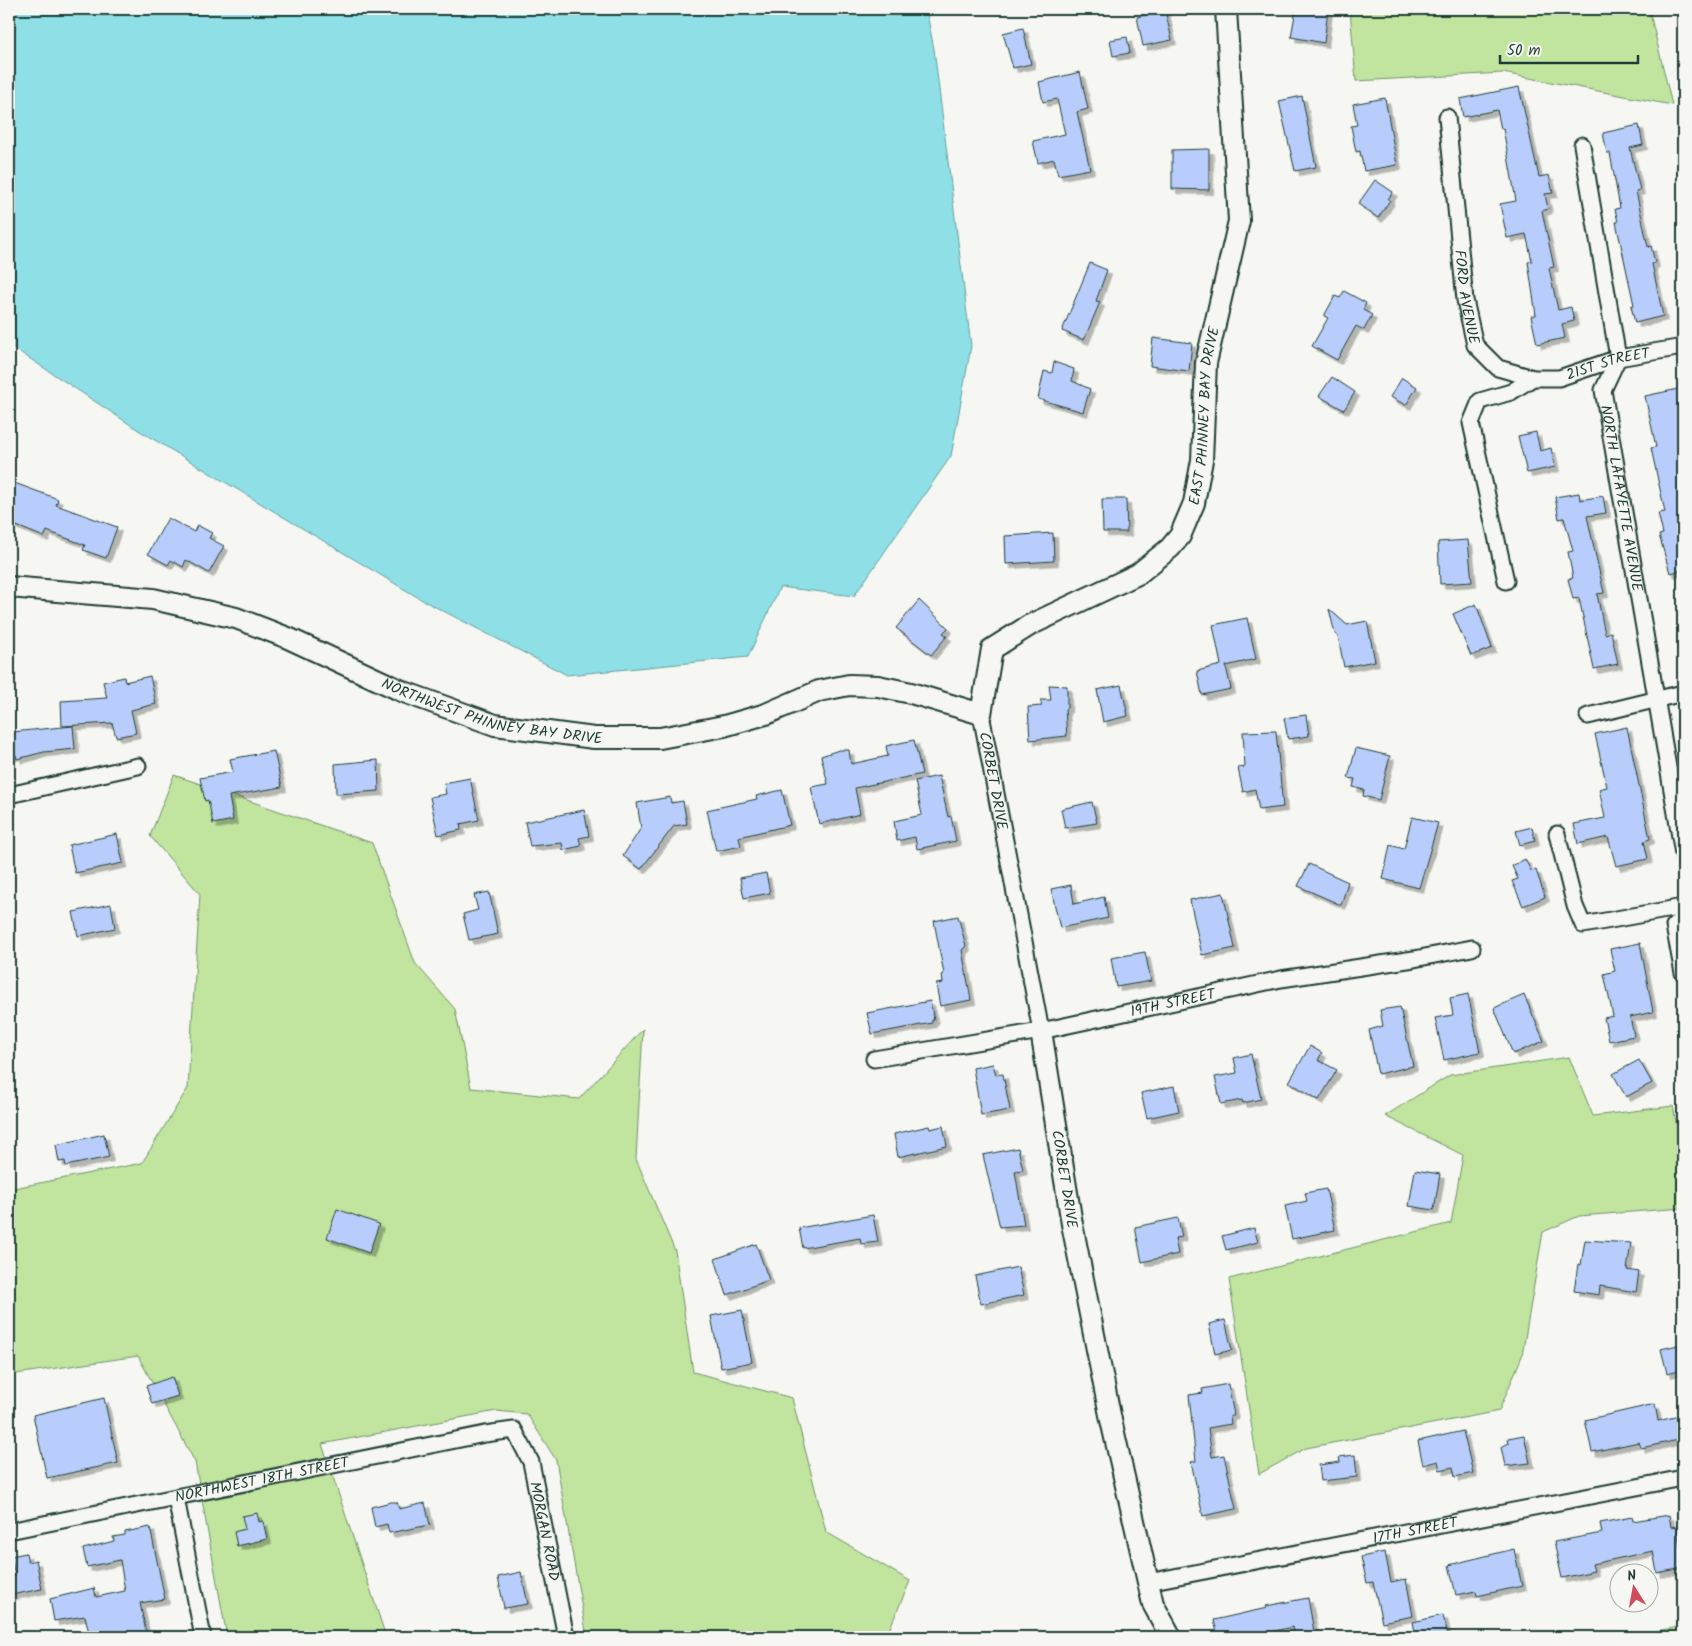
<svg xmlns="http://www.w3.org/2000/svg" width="1692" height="1646" viewBox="0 0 1692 1646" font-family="Kalam,sans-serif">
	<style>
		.green { fill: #c1e59f; stroke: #70916a }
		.water { fill: #8fe0e6; stroke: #629f9f }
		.building { fill: #b9cdfc; stroke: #1f3d34; filter: url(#shadow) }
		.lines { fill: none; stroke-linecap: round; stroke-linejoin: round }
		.minor-casing { stroke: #1f3d34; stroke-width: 19 }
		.tertiary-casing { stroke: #1f3d34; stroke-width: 24 }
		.minor { stroke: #f6f6f2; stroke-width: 15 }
		.tertiary { stroke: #f6f6f2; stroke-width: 20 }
		.labels { text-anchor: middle; stroke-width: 4; stroke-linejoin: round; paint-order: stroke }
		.street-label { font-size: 15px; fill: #1f3d34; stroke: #f6f6f2 }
	</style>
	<defs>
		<filter id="shadow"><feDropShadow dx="4.5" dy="4.5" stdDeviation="0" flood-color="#0004"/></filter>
	</defs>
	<rect width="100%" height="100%" fill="#f6f6f2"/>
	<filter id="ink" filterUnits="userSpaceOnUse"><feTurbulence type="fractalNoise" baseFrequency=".02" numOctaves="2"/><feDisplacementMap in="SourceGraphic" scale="10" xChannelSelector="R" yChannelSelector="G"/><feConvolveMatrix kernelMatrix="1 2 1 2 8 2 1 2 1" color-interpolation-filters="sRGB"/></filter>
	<g filter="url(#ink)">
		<path class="green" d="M1350 9H1649L1672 105 1503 73 1356 81Z
			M174 775 372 843 415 963 455 1009 471 1088 579 1099 643 1029 636 1159 675 1251 693 1372 792 1398 826 1532 910 1581 886 1637H587L556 1460 527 1414 496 1411 322 1444 386 1637H227L195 1462 138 1356 9 1375V1189L142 1163 188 1088 200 894 150 836Z
			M1569 1057 1593 1116 1673 1106 1683 1159V1208L1579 1216 1543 1232 1522 1356 1499 1411 1306 1448 1259 1474 1229 1279 1451 1223 1463 1155 1385 1116 1450 1075Z
			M1683 1626V1637H1626Z"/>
		<path class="water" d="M9 9H926L934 49 971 346 951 456 854 596 780 587 748 657 567 675 424 601 143 433 9 345Z"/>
		<path class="building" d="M1296 9H1328L1324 43 1291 37Z
			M1165 10 1172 40 1143 46 1137 17Z
			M1023 28 1031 64 1013 68 1003 33Z
			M1127 37 1130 53 1113 56 1110 40Z
			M1080 72 1088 109 1077 112 1090 169 1058 175 1054 159 1038 163 1033 141 1065 134 1057 99 1043 102 1039 82Z
			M1519 87 1539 177 1549 175 1553 193 1545 194 1548 209 1542 211 1554 267 1549 268 1558 310 1571 307 1574 321 1562 324 1565 338 1537 344 1531 316 1536 315 1528 262 1532 261 1526 234 1507 238 1500 204 1516 201 1503 128 1501 129 1497 110 1463 117 1460 99Z
			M1302 96 1316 167 1295 171 1279 101Z
			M1385 98 1397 165 1364 171 1360 151 1356 152 1351 126 1357 125 1353 104Z
			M1639 125 1643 145 1630 148 1640 190 1636 191 1648 247 1651 246 1655 263 1652 264 1663 316 1635 323 1631 306 1634 305 1616 222H1618L1615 209 1620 208 1610 153H1607L1603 133Z
			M1209 149V190L1172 189V150Z
			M1375 180 1393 192 1388 199 1390 200 1378 218 1358 204Z
			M1090 263 1107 270 1096 301 1100 302 1084 340 1062 331Z
			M1344 291 1366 303 1363 310 1372 315 1364 330 1356 326 1337 360 1312 346 1328 318 1324 316 1335 296 1340 298Z
			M1153 338 1192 343 1189 371 1150 366Z
			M1054 362 1074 369 1072 381 1090 389 1083 412 1038 399 1044 371 1052 373Z
			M1332 377 1355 392 1344 410 1319 396Z
			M1402 378 1417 387 1406 405 1390 397Z
			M1683 388V570L1670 573 1659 535 1663 534 1658 513 1665 512 1651 448 1656 447 1645 396Z
			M1536 432 1540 451 1551 448 1555 467 1527 473 1518 436Z
			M9 481 58 499 56 505 117 527 106 558 83 550 85 545 47 531 44 537 9 523Z
			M1579 493 1580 500 1603 496 1606 513 1587 516 1604 593 1597 594 1605 634 1611 632 1618 664 1594 669 1579 598 1573 599 1568 579 1573 578 1568 552 1573 551 1564 518 1559 519 1555 497Z
			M1102 499H1126L1127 532H1103Z
			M168 518 194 532 197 525 212 533 209 538 224 546 209 573 186 560 183 567 171 560 168 565 148 554Z
			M1053 533 1054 561 1006 564 1005 536Z
			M1468 540 1472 582 1440 584 1438 542Z
			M919 600 948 628 943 633 947 636 931 655 896 628Z
			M1476 604 1492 648 1471 656 1453 614Z
			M1329 609 1347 625 1367 621 1375 661 1344 667 1338 636 1335 634Z
			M1247 618 1256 659 1226 666 1231 689 1202 695 1197 671 1221 665 1213 625Z
			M150 676 156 704 131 710 136 733 116 737 112 723 62 726 61 701 107 698 103 682 124 677 125 682Z
			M1049 685 1067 686V708L1065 709 1067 736 1030 740 1028 707 1042 706 1040 700H1051Z
			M1121 685 1128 716 1103 722 1097 690Z
			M1306 715 1309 736 1288 739 1284 718Z
			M73 726 75 749 44 752 17 759 16 755 9 757V737H13L12 732Z
			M1627 727 1650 839 1644 841 1648 859 1616 866 1608 837 1578 844 1574 824 1605 818 1599 789 1607 787 1595 734Z
			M1276 731 1283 807 1259 810 1255 789 1243 792 1238 768 1245 767 1243 732Z
			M914 740 922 774 855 788 860 814 819 824 811 787 828 784 821 756 839 750H849L851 764 888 756 886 746Z
			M1356 748 1390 756 1379 800 1363 796 1364 790 1353 787 1355 779 1348 778Z
			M274 751 282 787 229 796 233 820 213 824 208 800 205 801 200 778 233 772 230 759Z
			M378 760 379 791 336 794 335 764Z
			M939 776 948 817 951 816 956 841 917 849 915 837 897 841 894 821 922 815 915 781Z
			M470 778 479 820 460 824 461 830 438 835 430 797 446 794 444 783Z
			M782 790 790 825 739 837 741 846 716 851 707 810 757 799 756 796Z
			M670 797 671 803 683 801 687 824 674 826 641 869 623 856 641 828 637 803Z
			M1092 802 1097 823 1065 828 1061 809Z
			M584 810 589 836 579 838 581 846 563 850 562 843 530 846 525 822Z
			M1412 817 1438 823 1419 888 1383 879 1390 845 1404 849Z
			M1532 827 1535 841 1520 845 1516 831Z
			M117 834 123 863 75 873 69 845Z
			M1525 859 1531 871 1536 870 1545 897 1523 906 1512 881 1518 879 1512 866Z
			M1309 864 1348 882 1341 905 1298 886Z
			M766 873 770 893 744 898 740 878Z
			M1071 885 1074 904 1104 897 1108 918 1060 928 1051 889Z
			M489 892 498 934 469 940 463 914 478 910 474 895Z
			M1223 893 1235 948 1202 955 1190 900Z
			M111 904 115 928 78 936 73 912Z
			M958 916 966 946 962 950 971 1000 940 1006 936 984 943 983 942 975 944 974 934 921Z
			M1640 943 1653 1012 1630 1017 1634 1036 1609 1041 1604 1018 1613 1016 1604 974 1615 971 1610 949Z
			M1145 952 1151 981 1116 987 1111 958Z
			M1468 994 1480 1052 1444 1060 1435 1018 1453 1015 1450 998Z
			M1524 995 1544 1041 1513 1054 1494 1008Z
			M930 1001 934 1020H932V1023L872 1034 867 1013Z
			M1400 1007 1413 1066 1378 1074 1369 1030 1383 1026 1380 1010Z
			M1310 1046 1322 1053 1318 1060 1337 1070 1319 1100 1289 1082Z
			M1251 1054 1261 1099 1243 1103 1242 1100 1221 1104 1215 1077 1237 1073 1234 1058Z
			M1639 1060 1652 1083 1626 1097 1613 1074Z
			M993 1064 996 1075 1003 1074 1010 1110 981 1115 973 1068Z
			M1174 1086 1179 1111 1147 1118 1141 1093Z
			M929 1126 930 1129 943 1126 947 1146 898 1157 894 1134Z
			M104 1134 109 1157 66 1166 65 1161 59 1162 56 1145Z
			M1018 1148 1023 1170 1015 1171 1024 1225 1000 1227 983 1155Z
			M1415 1170 1440 1174 1434 1210 1409 1206Z
			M1326 1189 1335 1230 1292 1239 1285 1206 1307 1201 1305 1193Z
			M337 1209 379 1224 369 1253 327 1238Z
			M873 1215 878 1242 861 1244 860 1238 803 1248 799 1228Z
			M1178 1218 1182 1237 1175 1238 1178 1254 1142 1262 1135 1227Z
			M1254 1228 1258 1242 1226 1250 1222 1236Z
			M1585 1240 1631 1243 1627 1270 1639 1272 1636 1292 1600 1286 1599 1295 1574 1291 1578 1264 1581 1265Z
			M756 1244 769 1280 727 1295 715 1259Z
			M1018 1267 1024 1295 981 1304 975 1276Z
			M742 1310 752 1362 721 1368 711 1316Z
			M1225 1320 1232 1350 1215 1354 1209 1324Z
			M1678 1345 1683 1369 1667 1373 1661 1349Z
			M172 1377 178 1396 152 1404 146 1386Z
			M1228 1384 1234 1415 1230 1416 1231 1424 1208 1428 1212 1457 1224 1455 1236 1509 1203 1516 1191 1462 1196 1461 1189 1395 1203 1393 1202 1389Z
			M104 1398 118 1463 47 1478 33 1415Z
			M1655 1404 1658 1421 1683 1415V1439L1641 1448 1639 1442 1592 1452 1585 1420Z
			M1463 1431 1473 1473 1455 1477 1453 1467 1440 1470 1438 1461 1423 1465 1418 1441Z
			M1524 1435 1530 1463 1505 1466 1501 1447 1509 1443 1508 1438Z
			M1355 1455 1357 1477 1321 1481 1319 1465 1340 1462 1339 1457Z
			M391 1502H397L399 1509 425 1503 430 1525 389 1533 387 1524 375 1527 371 1507Z
			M257 1513 259 1522 263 1521 267 1539 237 1546 234 1532 245 1529 242 1516Z
			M1669 1515 1671 1527 1677 1526 1683 1568 1657 1573 1653 1551 1592 1564 1594 1571 1562 1578 1554 1542 1602 1533 1600 1523 1632 1517 1633 1521Z
			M150 1527 165 1599 140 1603 147 1637H90L85 1616 54 1621 50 1599 94 1588 96 1597 125 1591 120 1560 87 1567 83 1549 114 1541 113 1537 125 1535V1532Z
			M1514 1549 1522 1586 1477 1596 1476 1591 1456 1595 1449 1565Z
			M1385 1552 1391 1582 1406 1579 1413 1616 1382 1622 1373 1582 1367 1583 1361 1557Z
			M26 1553 28 1562 36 1560 42 1589 11 1595 9 1577 15 1576 11 1556Z
			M521 1572 528 1604 504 1608 498 1577Z
			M1308 1598 1315 1637H1294L1292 1627 1249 1637H1218L1214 1620 1267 1608 1266 1606Z
			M1443 1615 1448 1637H1416L1413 1622Z"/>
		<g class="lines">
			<defs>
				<g id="minor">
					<path id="s1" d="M1447 117 1465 300 1475 345 1498 368 1533 378H1559L1618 358 1683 347"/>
					<path id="s2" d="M1582 145 1618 358 1603 390 1683 854"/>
					<path d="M1506 581 1471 423 1480 401 1511 392 1533 378"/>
					<path id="s3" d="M981 714 1041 1031"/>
					<path d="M1588 716 1683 693"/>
					<path d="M9 795 138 766"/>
					<path d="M1557 834 1575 906 1583 925 1683 907"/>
					<path d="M1683 916 1674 926 1683 973"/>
					<path id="s4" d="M874 1059 1041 1031 1281 979 1414 959 1472 948"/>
					<path d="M176 1498 203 1637"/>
					<path id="s5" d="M9 1531 485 1434 514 1430 531 1462 566 1637"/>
					<path id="s6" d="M1148 1582 1683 1478"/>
				</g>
				<g id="tertiary">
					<path id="s7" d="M9 587 153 599 236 618 288 638 404 692 495 725 594 738H660L724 726 766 714 819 691 849 685 878 686 911 693 981 714 992 649 1030 625 1138 574 1170 548 1180 536 1194 503 1202 460 1206 363 1239 221 1226 9"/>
					<path id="s8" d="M1041 1031 1072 1224 1111 1420 1153 1604 1171 1637"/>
				</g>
			</defs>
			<use href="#minor" class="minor-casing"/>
			<use href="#tertiary" class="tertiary-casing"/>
			<use href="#minor" class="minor"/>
			<use href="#tertiary" class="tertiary"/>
		</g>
	</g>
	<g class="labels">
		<g class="street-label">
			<text dy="5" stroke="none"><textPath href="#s1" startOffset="181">FORD AVENUE</textPath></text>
			<text dy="5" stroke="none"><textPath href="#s1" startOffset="376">21ST STREET</textPath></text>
			<text dy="5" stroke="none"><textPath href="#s7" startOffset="1420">EAST PHINNEY BAY DRIVE</textPath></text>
			<text dy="5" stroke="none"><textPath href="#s2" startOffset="361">NORTH LAFAYETTE AVENUE</textPath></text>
			<text dy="5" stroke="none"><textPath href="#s7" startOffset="504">NORTHWEST PHINNEY BAY DRIVE</textPath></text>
			<text dy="5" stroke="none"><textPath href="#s3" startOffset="68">CORBET DRIVE</textPath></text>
			<text dy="5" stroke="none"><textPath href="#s4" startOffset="304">19TH STREET</textPath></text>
			<text dy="5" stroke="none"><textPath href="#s8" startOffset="150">CORBET DRIVE</textPath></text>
			<text dy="5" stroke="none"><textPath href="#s5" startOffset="258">NORTHWEST 18TH STREET</textPath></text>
			<text dy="5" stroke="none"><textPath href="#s6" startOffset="272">17TH STREET</textPath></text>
			<text dy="5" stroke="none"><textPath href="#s5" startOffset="622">MORGAN ROAD</textPath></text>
		</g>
	</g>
	<rect width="1692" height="1646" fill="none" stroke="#f6f6f2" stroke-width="30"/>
	<rect x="15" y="15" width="1662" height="1616" fill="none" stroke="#1f3d34" stroke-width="2" filter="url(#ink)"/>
	<g transform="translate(1634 1588) rotate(349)"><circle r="24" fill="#f6f6f2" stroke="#a0aca6"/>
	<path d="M0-4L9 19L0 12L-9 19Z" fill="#d1495b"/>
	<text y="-8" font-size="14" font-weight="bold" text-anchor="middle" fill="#1f3d34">N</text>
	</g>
	<path d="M1500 55v8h138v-8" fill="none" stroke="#1f3d34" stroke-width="2.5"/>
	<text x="1507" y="55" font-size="15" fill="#1f3d34" stroke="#f6f6f2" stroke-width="4" paint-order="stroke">50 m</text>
</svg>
